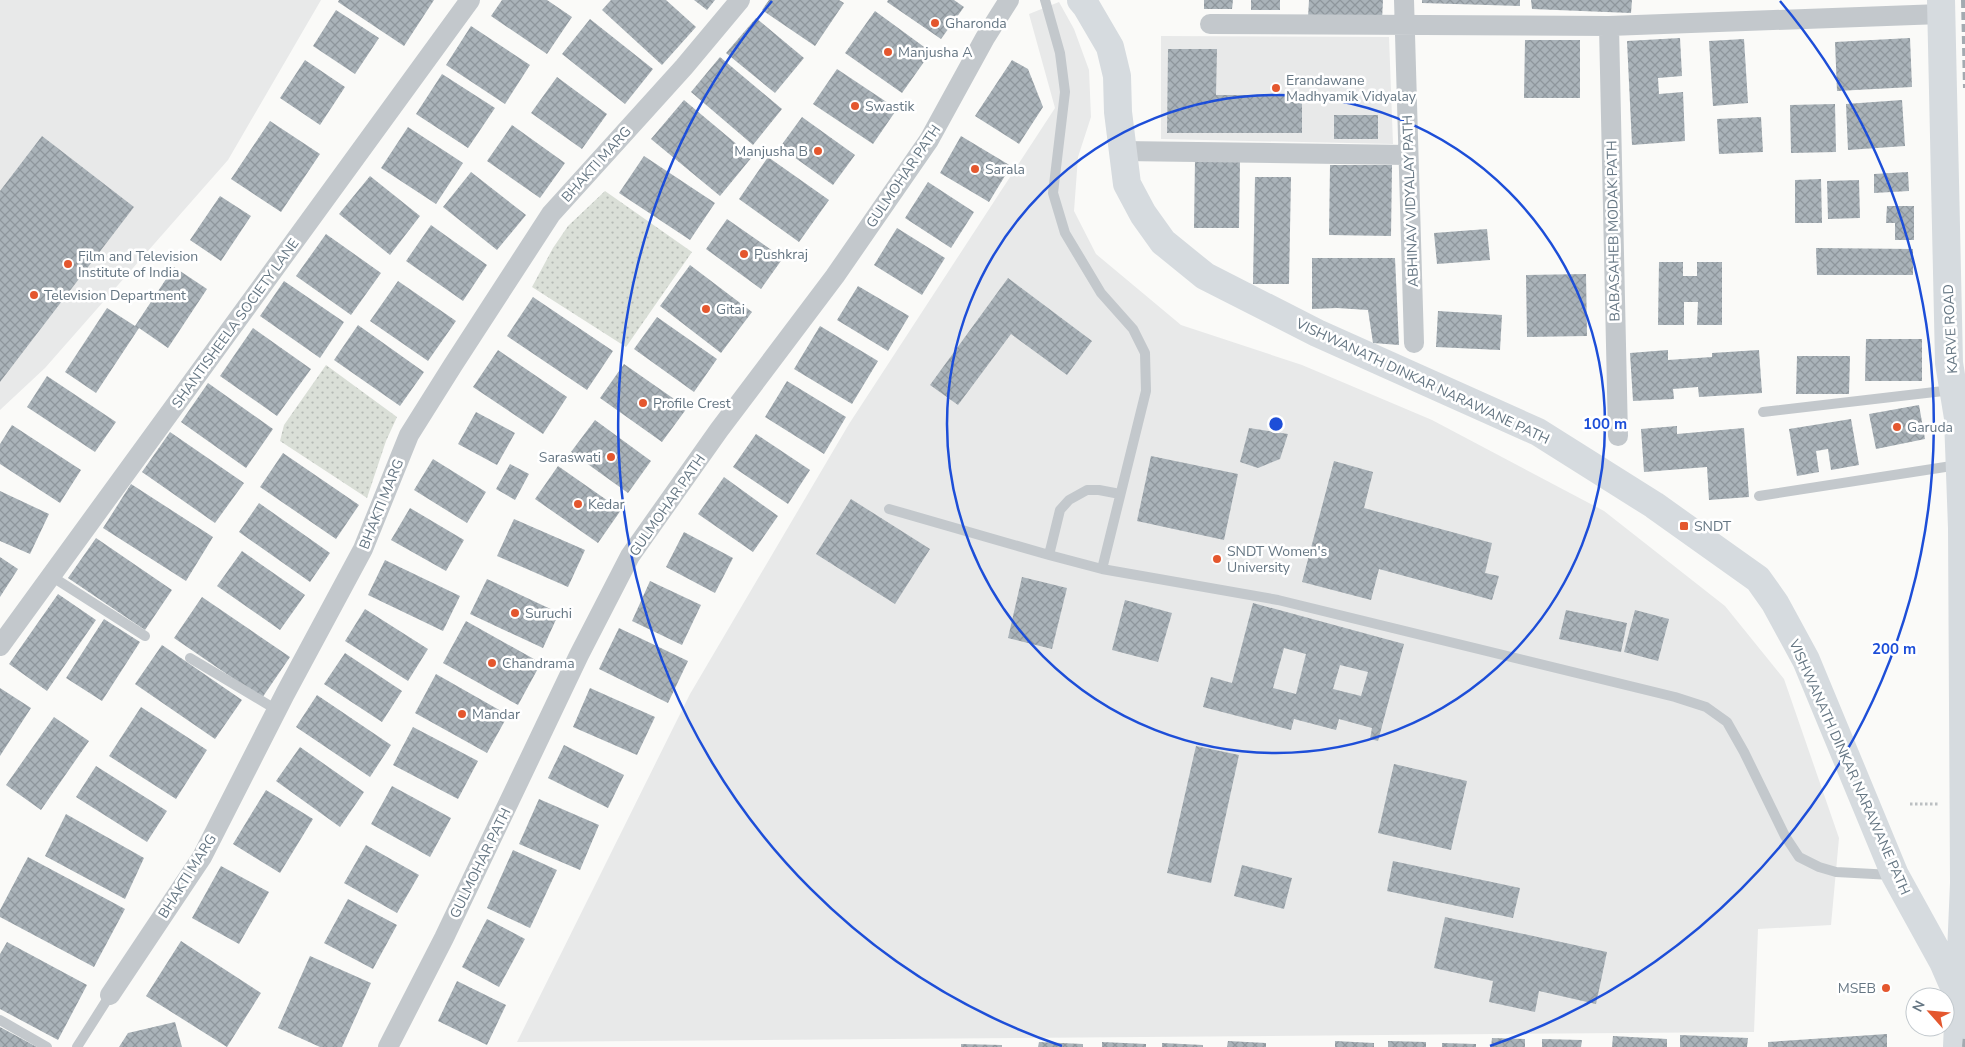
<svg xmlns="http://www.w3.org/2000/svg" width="1965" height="1047" viewBox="0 0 1965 1047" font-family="'Nunito Sans',sans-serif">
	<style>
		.built { fill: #e8e9e9 }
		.grass { fill: url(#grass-dots) }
		.building { fill: url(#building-cross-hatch); fill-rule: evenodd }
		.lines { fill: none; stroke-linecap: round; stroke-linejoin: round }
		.path { stroke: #bbbfc2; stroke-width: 3; stroke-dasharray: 2.5 2.5; stroke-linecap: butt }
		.service { stroke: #c3c8cc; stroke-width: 10 }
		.minor { stroke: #c3c8cc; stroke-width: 20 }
		.primary { stroke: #d6dbdf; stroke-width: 28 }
		.rail { stroke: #a2aab0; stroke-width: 4; stroke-dasharray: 8 4; stroke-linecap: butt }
		.ring { fill: none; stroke: #1d4ed8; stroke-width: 2.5 }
		.poi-dot { fill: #e4572e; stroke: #fff; stroke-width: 2 }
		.labels { text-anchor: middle; stroke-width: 5; stroke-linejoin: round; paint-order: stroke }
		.poi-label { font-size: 14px; fill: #657683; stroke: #fff; text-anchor: start }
		.street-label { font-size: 14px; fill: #657683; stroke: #fff }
		.centre { fill: #1d4ed8; stroke: #fff; stroke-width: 2.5 }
		.ring-label { font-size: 15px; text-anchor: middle; font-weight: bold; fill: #1d4ed8; stroke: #fff; stroke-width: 5; stroke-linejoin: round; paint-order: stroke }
	</style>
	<defs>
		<pattern id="grass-dots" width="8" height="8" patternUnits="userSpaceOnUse" patternTransform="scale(1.25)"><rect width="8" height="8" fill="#dadfd7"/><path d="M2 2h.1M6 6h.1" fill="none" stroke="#b4b9b4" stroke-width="1.8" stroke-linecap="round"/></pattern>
		<pattern id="building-cross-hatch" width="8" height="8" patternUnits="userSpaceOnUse" patternTransform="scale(1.25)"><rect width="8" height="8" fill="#aab3b9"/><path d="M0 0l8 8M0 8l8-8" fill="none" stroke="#8e969c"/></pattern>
	</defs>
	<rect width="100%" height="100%" fill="#fafaf8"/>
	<path class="built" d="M0 0H321L228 160 45 368 0 410Z
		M1059 2 1074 29 1089 70 1091 117 1078 157 1074 211 1096 254 1181 325 1302 365 1432 420 1604 511 1725 606 1784 679 1839 838 1831 925 1758 929 1754 1032 517 1042 690 694 849 424 1055 108 1029 14Z
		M1161 36 1389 37 1393 144 1161 139Z"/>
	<path class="grass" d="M605 191 692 252 626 347 532 287 553 248 568 226Z
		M326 365 397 417 386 441 367 498 280 441 284 425Z"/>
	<path class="building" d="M339 0H434L404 46 338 2Z
		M502 0H547L572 17 547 54 491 16Z
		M611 0H666L696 27 662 65 602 10Z
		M694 0H715L707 10Z
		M769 0H839L844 3 815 46 762 10Z
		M888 0H954L964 7 941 39 887 2Z
		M1204 0H1233L1232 9H1204Z
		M1251 0H1280V10H1251Z
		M1309 0H1383L1382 20 1308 18Z
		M1422 0H1520V6L1422 3Z
		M1531 0H1632L1631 13 1532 9Z
		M336 10 379 38 355 74 313 46Z
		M875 11 931 52 902 93 845 53Z
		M756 18 804 58 775 93 726 53Z
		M590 19 653 69 625 104 562 54Z
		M471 26 530 65 505 104 446 65Z
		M1680 38 1682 76 1658 78 1659 94 1683 92 1685 141 1632 145 1627 41Z
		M1910 38 1912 87 1837 91 1835 42Z
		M1744 39 1748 103 1713 106 1709 41Z
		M1525 40H1580V98H1524Z
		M1168 49H1217L1216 95H1302V133H1167Z
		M720 57 782 109 753 145 691 92Z
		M305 60 345 87 320 125 280 98Z
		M1012 60 1028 69 1043 107 1019 144 975 116Z
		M837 69 897 109 873 144 813 104Z
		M442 74 495 108 468 148 416 114Z
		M557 77 607 114 582 149 531 113Z
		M684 100 752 157 720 196 651 139Z
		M1902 100 1905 146 1848 150 1846 104Z
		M1835 104 1836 152 1791 153 1790 105Z
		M1334 115H1378V139H1334Z
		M802 117 855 155 833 185 780 147Z
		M1761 117 1763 152 1719 154 1717 119Z
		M270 121 320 154 281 212 231 179Z
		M512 125 565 163 540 198 487 161Z
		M408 127 463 163 436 204 381 168Z
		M42 136 134 207 0 382V191Z
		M961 136 1011 166 989 202 940 173Z
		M644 156 715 203 690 240 619 193Z
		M768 157 829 200 799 242 739 199Z
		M1195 160H1240L1239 228H1194Z
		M1330 165H1392L1391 236 1329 235Z
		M471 172 526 215 497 250 443 207Z
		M1908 172 1909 191 1874 193V174Z
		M370 176 420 216 390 255 339 214Z
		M1255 177H1291L1289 284H1253Z
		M1821 179 1822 223H1795V180Z
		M1859 180 1860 218 1828 219 1827 181Z
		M928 182 974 212 951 248 905 218Z
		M220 196 251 216 221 261 190 240Z
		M1887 206H1914V240H1895V223H1886Z
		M727 219 783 258 761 289 706 249Z
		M431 225 487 265 463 301 406 261Z
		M897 228 945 258 922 295 874 265Z
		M1487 229 1490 260 1437 264 1434 233Z
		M326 234 381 273 351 315 296 276Z
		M1816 248 1913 249V275H1817Z
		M1312 258H1395L1399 345 1373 343 1368 310 1337 308 1312 309Z
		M1659 262H1683V276H1697V262H1722V325H1697L1698 302H1684V325H1658Z
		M690 265 752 312 721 353 660 306Z
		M174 267 207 289 168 348 139 328 96 393 65 372 107 308 135 326Z
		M1586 274 1587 336 1527 337 1526 275Z
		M1008 278 1092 341 1067 375 1011 334 958 405 930 385Z
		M284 281 344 322 320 358 260 316Z
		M398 281 456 321 428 361 370 321Z
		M858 286 909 316 888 351 837 320Z
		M533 297 613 351 587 390 507 336Z
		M1438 311 1502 315 1500 350 1436 347Z
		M657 317 717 359 694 392 634 349Z
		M358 325 424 372 400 406 334 360Z
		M820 326 878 361 852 404 794 369Z
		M253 328 311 369 277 416 220 376Z
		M1866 339H1922V381H1865Z
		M498 350 567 397 543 434 473 387Z
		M1668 350V360L1712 357V353L1759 350 1762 393 1699 397 1698 387 1673 389 1674 399 1633 401 1630 353Z
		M1797 356H1850L1849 394H1796Z
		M624 364 687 408 662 442 600 398Z
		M47 376 116 422 95 452 27 407Z
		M787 381 846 417 824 454 765 417Z
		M208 383 273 429 246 468 181 422Z
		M1919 405 1925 439 1876 449 1869 414Z
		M476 412 515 433 497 465 458 444Z
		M1851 419 1859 465 1831 470 1828 449 1816 451 1819 472 1797 476 1789 429Z
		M595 420 651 461 628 493 571 452Z
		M12 425 81 470 60 503 0 464V444Z
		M1677 426V434L1744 428 1749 497 1709 500 1707 467 1644 472 1641 429Z
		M1249 428 1288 434 1280 459 1258 468 1240 462Z
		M170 432 244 483 215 523 142 472Z
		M756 434 810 470 788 504 733 467Z
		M283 453 359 505 336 539 260 487Z
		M1151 456 1238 474 1224 540 1137 521Z
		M433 459 486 492 467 523 414 490Z
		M1334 461 1373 472 1364 508 1492 543 1485 573 1499 576 1492 600 1379 569 1371 600 1302 582Z
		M510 464 529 474 515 500 496 489Z
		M558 466 621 510 598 543 535 499Z
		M724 477 778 516 753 552 698 514Z
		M131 484 213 537 186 581 103 528Z
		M0 491 49 514 30 554 0 541Z
		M851 499 930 549 895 604 816 554Z
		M259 503 330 553 310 582 239 532Z
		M410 508 464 540 446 571 391 540Z
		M514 519 585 550 568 587 497 556Z
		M684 532 733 558 715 593 666 567Z
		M96 538 172 590 145 630 68 578Z
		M242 551 305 595 280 630 217 586Z
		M0 557 18 569 0 597Z
		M385 560 460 596 443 631 368 595Z
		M1022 577 1067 588 1052 649 1008 638Z
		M487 579 559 613 543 648 470 614Z
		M650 581 701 605 682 645 632 621Z
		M58 594 96 620 47 691 9 664Z
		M202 597 290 657 262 698 174 638Z
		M1125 600 1172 613 1158 662 1112 650Z
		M1253 603 1404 644 1378 741 1370 739 1372 728 1339 719 1336 730 1294 719 1291 730 1203 707 1211 677 1232 683ZM1284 648 1306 654 1296 694 1273 688ZM1340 665 1368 672 1361 696 1333 689Z
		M365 609 428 649 408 681 345 641Z
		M1566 610 1627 623 1621 652 1559 639Z
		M1635 610 1669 619 1658 661 1624 652Z
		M104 619 140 642 102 701 66 678Z
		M466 621 541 663 518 705 443 663Z
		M619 628 688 661 668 703 599 669Z
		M162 645 242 700 215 739 135 684Z
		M345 653 402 691 382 722 324 684Z
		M436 674 508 715 487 753 415 713Z
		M0 688 31 708 0 756Z
		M590 688 655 717 637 755 573 727Z
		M317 695 391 745 370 777 296 727Z
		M141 707 207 750 176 799 109 756Z
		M54 717 89 741 41 810 6 785Z
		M413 727 478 761 458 799 393 765Z
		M564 745 624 775 608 808 548 778Z
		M1196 746 1239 755 1211 883 1167 873Z
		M300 747 364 792 340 827 276 781Z
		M1394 764 1467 781 1451 850 1378 833Z
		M96 766 167 811 147 842 76 797Z
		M392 786 451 818 430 857 371 824Z
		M266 790 313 819 280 873 233 844Z
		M539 799 599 825 580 870 519 844Z
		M66 814 144 858 125 899 45 856Z
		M366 845 419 875 397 913 344 883Z
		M513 850 557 870 530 928 487 908Z
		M28 857 125 909 94 967 0 917V910Z
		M1393 861 1520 888 1513 918 1387 891Z
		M1242 865 1292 878 1284 909 1234 896Z
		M221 866 269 892 239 944 192 918Z
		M348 899 397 925 373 969 324 943Z
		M1445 917 1607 952 1596 1004 1539 991 1535 1012 1489 1002 1493 981 1434 968Z
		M487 919 525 939 499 987 462 967Z
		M181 941 261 993 227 1047 146 996Z
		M7 942 87 985 58 1040 0 1009V954Z
		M310 956 371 983 342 1047H320L278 1028Z
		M457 981 506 1005 487 1045 438 1021Z
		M175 1022 182 1047H119L128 1033Z
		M0 1027 37 1047H0Z
		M1887 1034V1047H1768V1042Z
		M1680 1035 1748 1038 1747 1047H1680Z
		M1613 1036 1667 1039V1047H1612Z
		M1492 1038 1525 1039V1047H1491Z
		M1542 1039 1582 1040 1581 1047H1542Z
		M1228 1041 1266 1043V1047H1227Z
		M1335 1041 1374 1043V1047H1335Z
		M1388 1041 1426 1042V1047H1388Z
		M1039 1042 1083 1044V1047H1038Z
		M1102 1042 1146 1044V1047H1102Z
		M1162 1043 1203 1045V1047H1162Z
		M1442 1043 1476 1044V1047H1442Z
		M961 1044 1002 1045V1047H961Z"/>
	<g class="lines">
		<path class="path" d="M1910 804H1939"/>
		<path class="service" d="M1045 0 1060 53 1065 92 1053 193 1065 233 1101 293 1133 329 1145 353 1146 391 1102 569
			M1763 412 1952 390
			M1759 496 1958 465
			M889 509 1049 555 1102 569 1278 600 1675 697 1706 707 1727 722 1744 752 1785 836 1799 857 1819 867 1836 872 1892 875
			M1049 555 1060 510 1069 500 1087 490H1099L1120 494
			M51 576 145 636
			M190 658 277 710
			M0 1020 47 1047
			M77 1047 110 995"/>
		<path class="minor" d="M1404 0 1414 343
			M1210 24 1609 26 1941 14
			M1609 26 1618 436
			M1122 151 1408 155
			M0 646 470 0
			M110 995 202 857 285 694 363 549 409 435 453 365 551 214 684 67 740 0
			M388 1047 444 938 579 655 630 556 719 430 835 276 929 140 985 38 1009 0"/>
		<path class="primary" d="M1081 0 1086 6 1110 47 1117 76 1118 112 1127 184 1143 214 1163 242 1205 276 1317 333 1538 432 1654 505 1758 579 1775 603 1806 660 1895 875 1943 962 1960 1001
			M1941 0 1949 363 1958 418 1962 528 1964 883 1957 1047"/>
		<path class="rail" d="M1963 0 1965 88
			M1964 1047 1965 1036"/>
	</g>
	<g class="ring">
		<circle cx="1276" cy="424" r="329"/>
		<path d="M1062 1046A658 658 0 0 1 772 1M1780 1A658 658 0 0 1 1490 1046"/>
	</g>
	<g class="poi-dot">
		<circle cx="935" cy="23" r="5"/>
		<circle cx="888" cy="52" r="5"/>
		<circle cx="1276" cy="88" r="5"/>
		<circle cx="855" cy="106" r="5"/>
		<circle cx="818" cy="151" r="5"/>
		<circle cx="975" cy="169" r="5"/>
		<circle cx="744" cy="254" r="5"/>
		<circle cx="68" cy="264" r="5"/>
		<circle cx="34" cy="295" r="5"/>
		<circle cx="706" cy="309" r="5"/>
		<circle cx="643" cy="403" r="5"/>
		<circle cx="1897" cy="427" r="5"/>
		<circle cx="611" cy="457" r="5"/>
		<circle cx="578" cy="504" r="5"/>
		<rect x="1679" y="521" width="10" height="10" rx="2.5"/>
		<circle cx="1217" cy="559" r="5"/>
		<circle cx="515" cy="613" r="5"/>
		<circle cx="492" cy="663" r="5"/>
		<circle cx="462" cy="714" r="5"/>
		<circle cx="1886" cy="988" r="5"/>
	</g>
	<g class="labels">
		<g class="poi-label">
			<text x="945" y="28">Gharonda</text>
			<text x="898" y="57">Manjusha A</text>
			<text x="1286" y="85">Erandawane<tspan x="1286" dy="16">Madhyamik Vidyalay</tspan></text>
			<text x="865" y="111">Swastik</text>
			<text x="808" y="156" text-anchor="end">Manjusha B</text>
			<text x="985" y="174">Sarala</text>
			<text x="754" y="259">Pushkraj</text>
			<text x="78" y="261">Film and Television<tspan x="78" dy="16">Institute of India</tspan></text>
			<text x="44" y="300">Television Department</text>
			<text x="716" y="314">Gitai</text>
			<text x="653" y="408">Profile Crest</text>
			<text x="1907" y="432">Garuda</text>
			<text x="601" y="462" text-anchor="end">Saraswati</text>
			<text x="588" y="509">Kedar</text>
			<text x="1694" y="531">SNDT</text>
			<text x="1227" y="556">SNDT Women's<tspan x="1227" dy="16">University</tspan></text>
			<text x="525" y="618">Suruchi</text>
			<text x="502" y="668">Chandrama</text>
			<text x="472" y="719">Mandar</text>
			<text x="1876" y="993" text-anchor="end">MSEB</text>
		</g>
		<g class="street-label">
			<text transform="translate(596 164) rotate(-48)" y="5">BHAKTI MARG</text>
			<text transform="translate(903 176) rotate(-56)" y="5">GULMOHAR PATH</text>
			<text transform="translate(1410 201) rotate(-92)" y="5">ABHINAV VIDYALAY PATH</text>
			<text transform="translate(1613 231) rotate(-91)" y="5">BABASAHEB MODAK PATH</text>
			<text transform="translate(235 323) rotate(-54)" y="5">SHANTISHEELA SOCIETY LANE</text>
			<text transform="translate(1950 329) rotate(-93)" y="5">KARVE ROAD</text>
			<text transform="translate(1423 381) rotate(25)" y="5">VISHWANATH DINKAR NARAWANE PATH</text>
			<text transform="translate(381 504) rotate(-68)" y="5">BHAKTI MARG</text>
			<text transform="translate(667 505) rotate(-55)" y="5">GULMOHAR PATH</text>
			<text transform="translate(1850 767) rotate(66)" y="5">VISHWANATH DINKAR NARAWANE PATH</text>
			<text transform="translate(480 863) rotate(-64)" y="5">GULMOHAR PATH</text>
			<text transform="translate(187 876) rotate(-58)" y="5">BHAKTI MARG</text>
		</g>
	</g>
	<circle cx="1276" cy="424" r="8" class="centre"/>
	<g class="ring-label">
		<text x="1605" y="429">100 m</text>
		<text x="1894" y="654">200 m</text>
	</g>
	<g transform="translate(1930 1012) rotate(297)"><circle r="24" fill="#ffffff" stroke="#c1c8cd"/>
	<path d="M0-4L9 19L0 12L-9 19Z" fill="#e4572e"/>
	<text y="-8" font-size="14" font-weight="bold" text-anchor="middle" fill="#657683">N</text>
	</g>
</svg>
